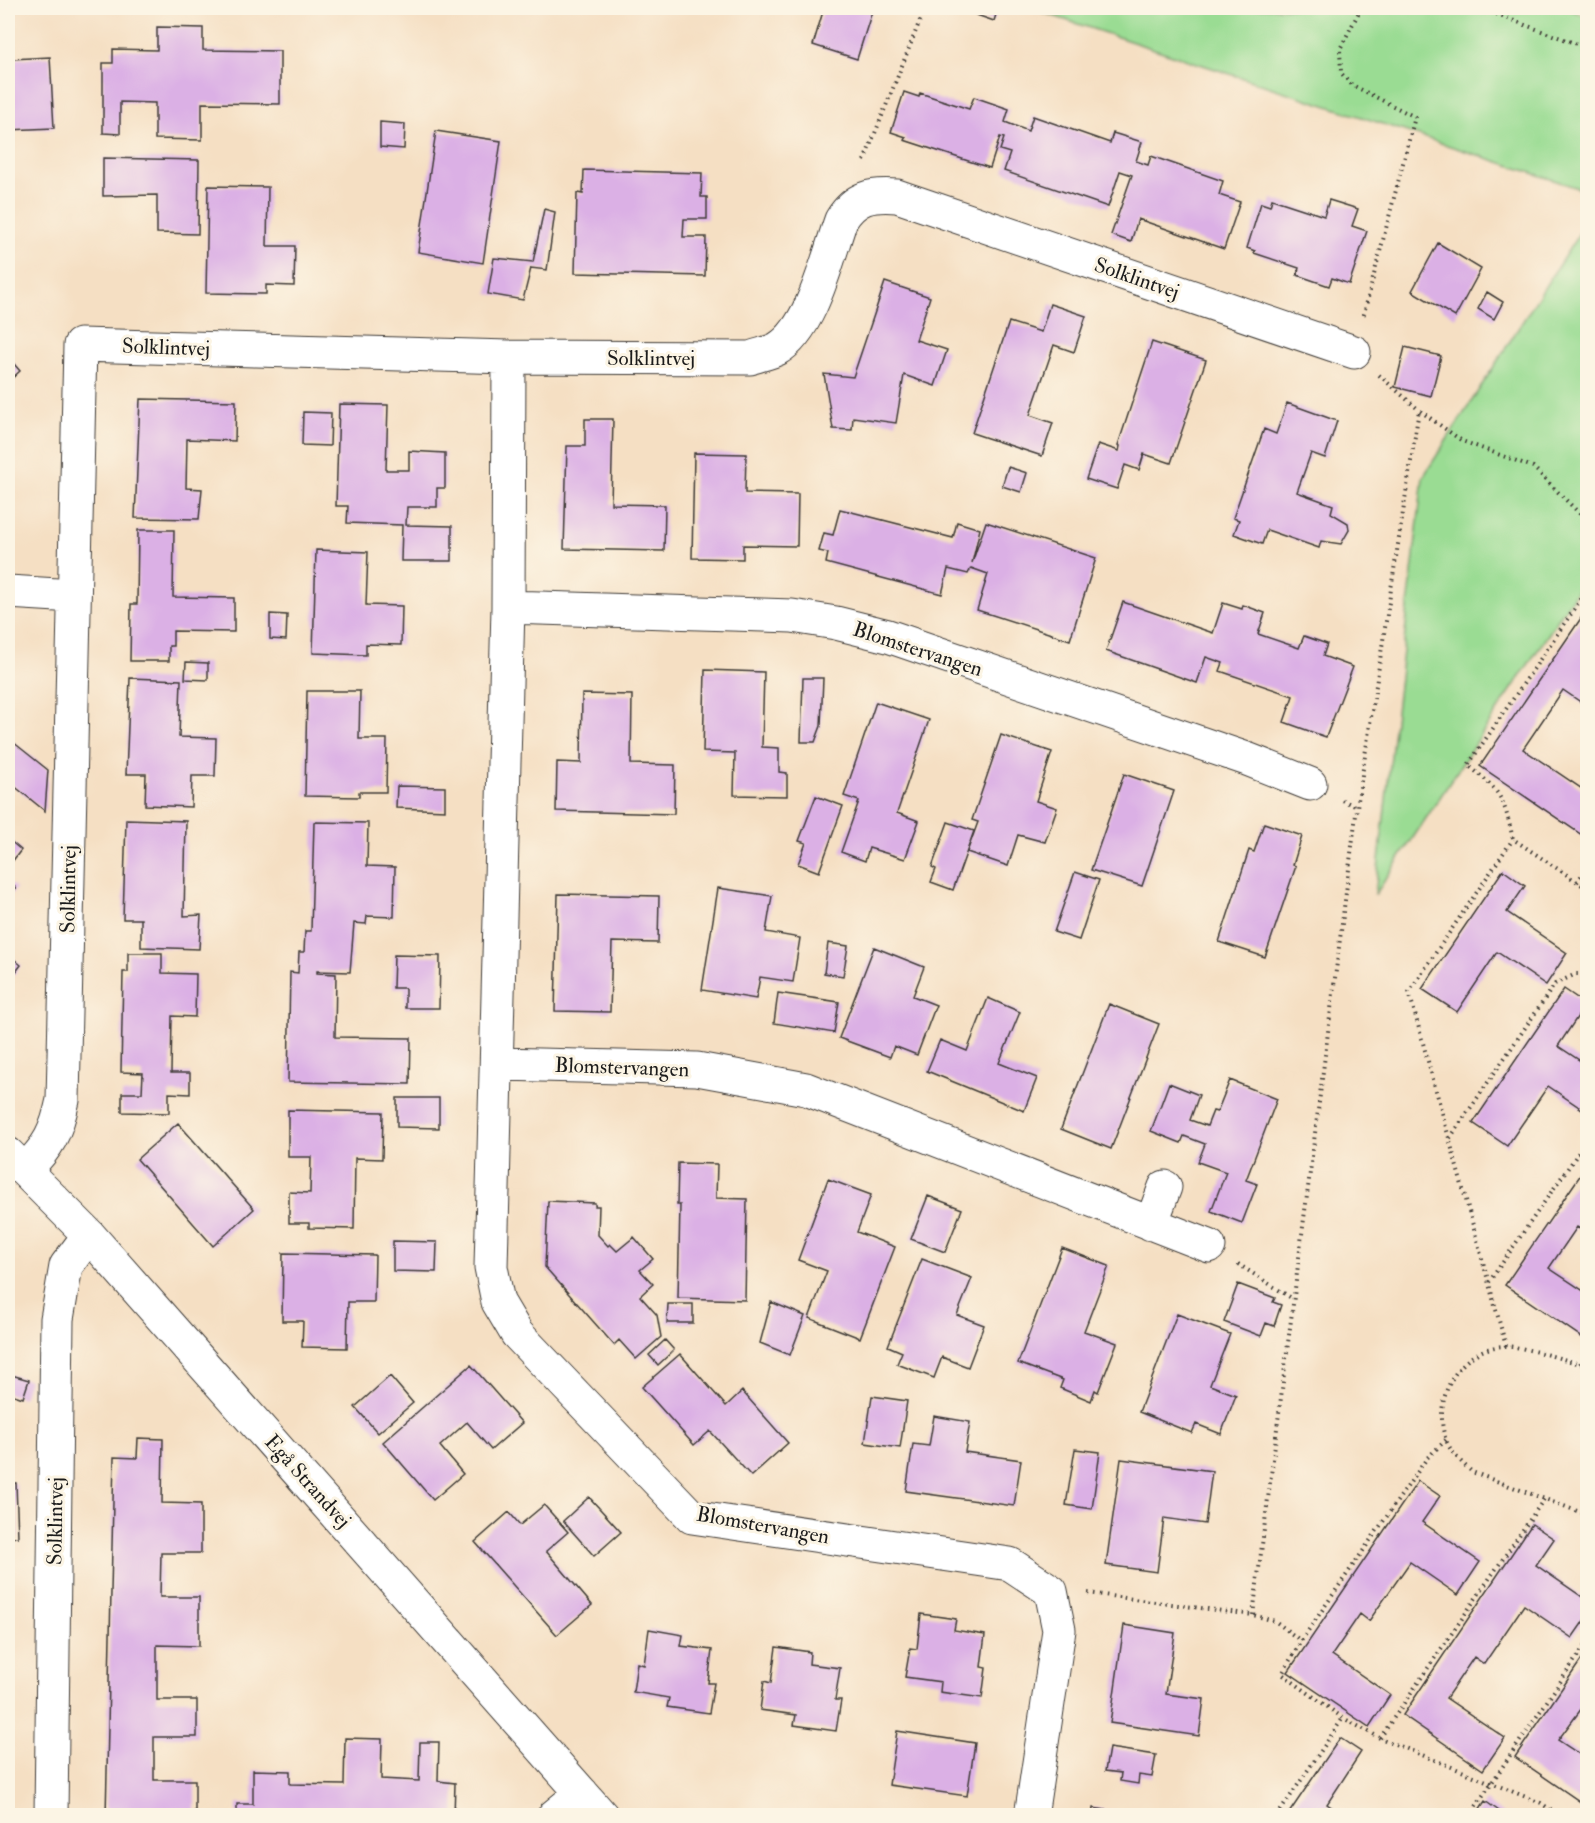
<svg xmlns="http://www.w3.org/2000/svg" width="1595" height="1823" viewBox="0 0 1595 1823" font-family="'IM FELL Double Pica',serif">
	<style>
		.green { fill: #9adc93; stroke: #5b7c58; stroke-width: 1.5 }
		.building { fill: #dbb0e5 }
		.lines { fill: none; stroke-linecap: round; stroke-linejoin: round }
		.minor-casing { stroke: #3d3935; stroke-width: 35 }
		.path { stroke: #3d3935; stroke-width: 4; stroke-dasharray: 1.5 4.5; stroke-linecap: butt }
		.minor { stroke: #fff; stroke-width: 33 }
		.labels { text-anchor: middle; stroke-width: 6; stroke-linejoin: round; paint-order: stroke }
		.street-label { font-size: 21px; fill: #1c1c1c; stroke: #fcf5e5 }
	</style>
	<rect width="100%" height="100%" fill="#fcf5e5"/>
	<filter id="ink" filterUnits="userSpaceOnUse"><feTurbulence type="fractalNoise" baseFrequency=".0167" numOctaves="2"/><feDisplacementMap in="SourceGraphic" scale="12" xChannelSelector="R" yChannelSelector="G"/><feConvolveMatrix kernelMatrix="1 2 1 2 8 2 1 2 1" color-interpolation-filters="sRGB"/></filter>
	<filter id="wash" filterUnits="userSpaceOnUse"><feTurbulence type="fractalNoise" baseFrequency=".008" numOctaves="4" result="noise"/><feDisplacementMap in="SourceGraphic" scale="24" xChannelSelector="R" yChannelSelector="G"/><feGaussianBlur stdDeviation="1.35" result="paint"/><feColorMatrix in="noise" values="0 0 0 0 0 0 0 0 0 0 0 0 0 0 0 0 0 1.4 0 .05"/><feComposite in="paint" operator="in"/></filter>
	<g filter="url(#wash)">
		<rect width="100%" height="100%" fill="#f5dfc3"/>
		<path class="green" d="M1029 8H1567L1587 17V191Z
			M1587 221V576L1375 895 1423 477Z"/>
		<g id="blocks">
			<path class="building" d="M824 8H873L857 59 813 45Z
				M966 8H998L994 21 965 11Z
				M157 27 203 28V50L280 51V104L202 103V140L155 139V103L120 102V134L103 133V63H113V49L157 50Z
				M50 57 54 128 8 130V69L12 71V59Z
				M904 92 919 97 920 93 969 109 974 97 1009 109 1005 122 1028 131 1033 116 1110 143 1113 133 1142 142 1136 161 1148 165 1151 156 1223 181 1219 195 1240 202 1224 249 1138 219 1131 242 1111 235 1132 175 1120 171 1108 207 1004 171 1010 153 1000 150 1004 138 1000 137 990 168 904 140 906 137 891 132Z
				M380 122 405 124 404 149 380 147Z
				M436 131 501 141 483 263 418 252Z
				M103 158 199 160 198 234 157 233V195L103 196Z
				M584 170 702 173 701 197H707V219H684L683 237H706L705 276 575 273 577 193 583 194Z
				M208 186 268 187 267 246H295L294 286 266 285V294L206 293Z
				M1272 199 1324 216 1329 200 1358 209 1352 226 1367 231 1349 284 1332 278 1329 286 1297 275 1299 268 1254 253 1255 251 1247 248 1261 203 1270 206Z
				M544 209 555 212 547 270 531 268 523 300 488 294 494 258 533 262Z
				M1438 243 1481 269 1455 317 1412 291Z
				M885 282 930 297 916 340 947 350 935 386 904 375 896 423 853 417 852 430 833 429 824 374 853 377Z
				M1487 292 1503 302 1494 319 1478 309Z
				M1050 304 1086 316 1074 352 1054 345 1030 415 1053 423 1042 456 972 433 1009 322 1041 332Z
				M1152 342 1206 360 1171 463 1144 454 1139 470 1125 465 1117 489 1086 479 1098 444 1119 451 1120 446 1118 445Z
				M1405 347 1441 356 1431 396 1395 387Z
				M8 357 20 371 8 382Z
				M140 399 236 401 235 441 187 439 186 488 202 489 199 519 135 518Z
				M1287 403 1337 421 1325 458 1311 453 1297 492 1333 505 1331 513 1348 523 1349 530 1341 544 1321 541 1319 548 1267 530 1262 544 1234 534 1239 520 1233 518 1264 429 1276 434Z
				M339 404 388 405 386 470H409V451L445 453V488H437V507H407L406 525 452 526V561H401L402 525 347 523 348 506H336Z
				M303 412 331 413 330 446 302 445Z
				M585 419H613L611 504 665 505 664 551 564 549 567 446H585Z
				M694 453 746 454 745 493 798 494 797 546 743 545V559L692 558Z
				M1008 467 1027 473 1021 492 1002 486Z
				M840 509 953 538 957 522 980 529 972 563 986 522 1096 558 1070 640 977 610 988 574 971 568 968 574 948 569 942 594 826 563 828 553 819 551 824 533 833 535Z
				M138 530H174L173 597 234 598V632L173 631V646H169V661H130L131 604H137Z
				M316 550 368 552 366 605 402 606 401 645 366 644V655L313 653Z
				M1123 602 1213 633 1223 603 1242 609 1243 605 1265 613 1258 634 1299 648 1304 636 1327 644 1323 656 1353 667 1326 737 1284 722 1293 696 1220 671 1223 663 1206 657 1197 683 1106 651Z
				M1588 608V654L1584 658 1588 660V707L1563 690 1523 749 1588 793V839L1480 766Z
				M270 614 287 615 286 640 270 639Z
				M186 662 208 663V680L185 679Z
				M705 670 764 672 762 747 779 748V772L787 773V796L734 795 735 753 703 752Z
				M130 678 181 680 179 737 216 738 215 776H192L191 807 145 805 146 774H126Z
				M803 678H823L821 726 815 742H801Z
				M307 691H360L359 739H387L386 792H359V797L305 796Z
				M582 694 632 695 631 764 675 765 674 814 556 811 557 762 581 763Z
				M876 702 929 720 897 813 919 821 905 859 869 848 865 861 841 852 859 801 844 796Z
				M1001 735 1052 752 1036 801 1057 808 1045 842 1018 835 1008 866 967 852 978 822 972 820Z
				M8 738 48 770 45 811 8 781Z
				M1124 774 1174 791 1142 886 1091 870Z
				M397 786 445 787V810L396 808Z
				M816 796 843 806 819 872 798 864 806 843 799 841Z
				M126 819 186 821 184 916 201 915 199 949 141 947V919H123Z
				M314 822 368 823 367 866 395 867 394 917 367 916 366 924 354 923 350 972 317 971V973L336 974 335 1037 411 1038 410 1084 288 1082 290 972 298 973 299 952H304L305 931H311Z
				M948 822 974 831 953 890 931 882 936 869 932 867Z
				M1264 823 1302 836 1293 865 1296 866 1265 957 1219 942 1249 850 1254 852Z
				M8 839 21 850 8 867Z
				M1503 870 1525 886 1507 912 1567 953 1546 985 1497 952 1457 1012 1422 989Z
				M1075 872 1099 880 1079 940 1054 932Z
				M8 882 16 888 8 899Z
				M718 888 772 896 766 932 800 938 793 982 760 977 756 999 702 990Z
				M558 894 659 896 658 943 612 942 610 1012 555 1011Z
				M828 943 848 946 843 976 824 973Z
				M874 947 924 967 913 996 936 1005 917 1055 894 1046 890 1057 839 1038Z
				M128 953H162V973L196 974 195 1017 172 1016 171 1073H190V1094L169 1093V1113L122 1112V1093H142L143 1073 121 1072 123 972H128Z
				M8 954 21 965 8 982Z
				M394 955 440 956 439 1008H405V988H393Z
				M1564 989 1586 1004 1558 1046 1588 1066V1113L1548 1086 1507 1146 1473 1123Z
				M778 993 839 1002 834 1033 774 1023Z
				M988 998 1020 1012 999 1063 1037 1078 1024 1111 927 1071 940 1040 967 1051Z
				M1109 1004 1159 1024 1111 1149 1061 1129Z
				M1230 1080 1277 1099 1246 1180 1257 1184 1242 1223 1211 1211 1226 1172 1198 1162 1205 1144 1184 1136 1181 1143 1151 1131 1169 1083 1199 1095 1190 1120 1207 1126 1213 1111 1217 1112Z
				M397 1098H439V1128L397 1127Z
				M288 1110 383 1112 382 1159 355 1158 354 1229 309 1228V1223H289V1192L310 1193 311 1157H288Z
				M178 1123 254 1209 213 1246 137 1159Z
				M678 1163 717 1164 716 1198 747 1199 745 1300 678 1298 680 1205H677Z
				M1588 1164V1234L1577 1227 1549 1268 1588 1294 1586 1340 1505 1285Z
				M828 1179 871 1195 857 1232 895 1247 860 1338 809 1318 827 1271 798 1260Z
				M928 1196 962 1209 945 1252 911 1239Z
				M548 1201 595 1203V1206H599L598 1235 608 1246 610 1244 617 1251 634 1237 653 1259 640 1270 653 1284 640 1296 657 1315 661 1337 636 1359 619 1340 614 1345 545 1267Z
				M393 1241 437 1242 436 1272 393 1271Z
				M1062 1248 1109 1266 1084 1331 1117 1343 1098 1392 1095 1390 1091 1401 1060 1388 1063 1380 1018 1363Z
				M283 1253 375 1255 374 1302H348L347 1348 302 1347 303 1321H282Z
				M922 1259 972 1278 957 1315 984 1325 968 1367 942 1357 934 1378 897 1364 902 1352 888 1346Z
				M1238 1284 1275 1298 1273 1302 1281 1305 1274 1326 1266 1323 1261 1336 1224 1322Z
				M771 1302 805 1316 790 1355 760 1343Z
				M668 1304H693V1323H667Z
				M1177 1314 1230 1334 1210 1385 1236 1395 1221 1434 1196 1424 1192 1433 1139 1412Z
				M665 1340 674 1350 658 1365 649 1355Z
				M680 1354 726 1406 742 1391 788 1443 751 1476 710 1431 694 1445 642 1387Z
				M471 1365 522 1423 491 1450 467 1422 440 1446 463 1474 433 1500 383 1442Z
				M8 1374 29 1380 23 1398 8 1393Z
				M390 1376 413 1403 378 1433 355 1407Z
				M872 1396 907 1401 900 1448 865 1443Z
				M934 1416 970 1422 965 1452 1021 1460 1014 1506 906 1491 913 1444 929 1446Z
				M138 1438 163 1439 162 1503 201 1504V1553H161L160 1597H199V1646L157 1645V1700H197V1737H154V1780H195V1816H106L114 1457 137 1458Z
				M1075 1449 1100 1452 1092 1509 1066 1505Z
				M1121 1459 1212 1471 1205 1524 1164 1518 1157 1572 1106 1565Z
				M1418 1481 1440 1496 1422 1522 1480 1562 1458 1595 1410 1562 1369 1621 1360 1614 1332 1655 1390 1695 1369 1727 1288 1672Z
				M8 1483H16L18 1537 8 1538Z
				M589 1497 621 1532 594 1556 563 1521Z
				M544 1505 568 1532 546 1551 592 1605 557 1635 475 1542 509 1512 520 1525Z
				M1532 1524 1554 1539 1536 1565 1588 1601V1615L1572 1638 1524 1605 1484 1664 1474 1657 1446 1698 1505 1738 1483 1770 1403 1715Z
				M921 1614 956 1619 954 1630 985 1635 981 1667 986 1668 982 1698 940 1692 941 1682 905 1677 910 1648 917 1649Z
				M1124 1625 1175 1633 1166 1694 1204 1699 1199 1736 1110 1723Z
				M649 1629 683 1635 681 1646 712 1650 708 1683H714L709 1713 667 1707 669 1698 633 1692 637 1663 644 1665Z
				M776 1647 810 1652 809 1664 840 1668 835 1700H841L836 1731 794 1725 796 1715 760 1710 764 1681 771 1683Z
				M1588 1650V1700L1558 1740 1588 1760V1807L1515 1757Z
				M897 1731 975 1743 967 1796 889 1785Z
				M345 1738 382 1739 381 1779 419 1781 420 1742H439L438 1781 455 1783 454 1816H237V1804H253V1770L290 1771V1784L344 1785Z
				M1340 1738 1361 1752 1327 1804 1345 1816H1287Z
				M1109 1748 1156 1755 1152 1777 1139 1775 1138 1784 1120 1781 1121 1773 1105 1771Z
				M1485 1801 1506 1816H1475Z
				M1093 1808 1131 1814 1130 1816H1092Z"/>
		</g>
	</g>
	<g filter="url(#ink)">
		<use href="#blocks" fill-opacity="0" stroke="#3d3935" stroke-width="1.5"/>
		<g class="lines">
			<defs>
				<path id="minor" d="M509 357 508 607 491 1267 498 1302 517 1334 692 1517 1010 1564 1051 1591 1059 1630 1031 1816
					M8 592 74 596
					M508 607 792 616 836 623 888 636 1247 759 1310 784
					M498 1064 697 1069 806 1089 1209 1246
					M8 1154 89 1235 602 1816
					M25 1170C49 1146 56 1133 63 1100L80 345 509 357 750 358C758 355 769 353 777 349 812 329 828 256 841 220 855 197 871 194 897 196L1354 352
					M1151 1224 1165 1187
					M51 1816 57 1319 66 1266 89 1235
					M554 1816 582 1793"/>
			</defs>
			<use href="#minor" class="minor-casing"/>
			<path class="path" d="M1361 8 1340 49 1341 73 1352 85 1415 117 1363 317
				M1479 8 1588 48
				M864 161 925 8
				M1379 375 1419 410
				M1588 589 1468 765C1502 793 1503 796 1513 839L1588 889
				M1342 800 1357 807
				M1577 882 1588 866
				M1450 1138 1555 984 1576 974H1588
				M1238 1264 1293 1299
				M1489 1282 1588 1139
				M1506 1346 1409 992 1513 839
				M1580 1364 1588 1352
				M1588 1366C1568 1361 1525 1347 1506 1346 1459 1346 1431 1399 1446 1440 1451 1453 1462 1463 1472 1472L1588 1515
				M1446 1440 1427 1458 1301 1641 1282 1674 1343 1718 1380 1738 1541 1803 1559 1816
				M1088 1593 1253 1615 1275 1621 1301 1641
				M1253 1615 1357 807 1419 410 1462 441 1533 467 1588 522
				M1380 1738 1544 1499
				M1277 1816 1343 1718
				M1469 1816 1588 1641"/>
			<use href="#minor" class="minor"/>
		</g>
	</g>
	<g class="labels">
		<g class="street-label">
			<text transform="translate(1137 278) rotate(19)" y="7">Solklintvej</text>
			<text transform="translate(166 347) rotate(2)" y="7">Solklintvej</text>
			<text x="651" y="365">Solklintvej</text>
			<text transform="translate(918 649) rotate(18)" y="7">Blomstervangen</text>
			<text transform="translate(68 889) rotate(-89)" y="7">Solklintvej</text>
			<text transform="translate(622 1067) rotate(2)" y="7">Blomstervangen</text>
			<text transform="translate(308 1481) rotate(48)" y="7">Egå Strandvej</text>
			<text transform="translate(55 1521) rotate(-89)" y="7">Solklintvej</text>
			<text transform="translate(763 1525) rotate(10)" y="7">Blomstervangen</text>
		</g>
	</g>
	<rect width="1595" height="1823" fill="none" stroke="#fcf5e5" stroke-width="30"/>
</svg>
